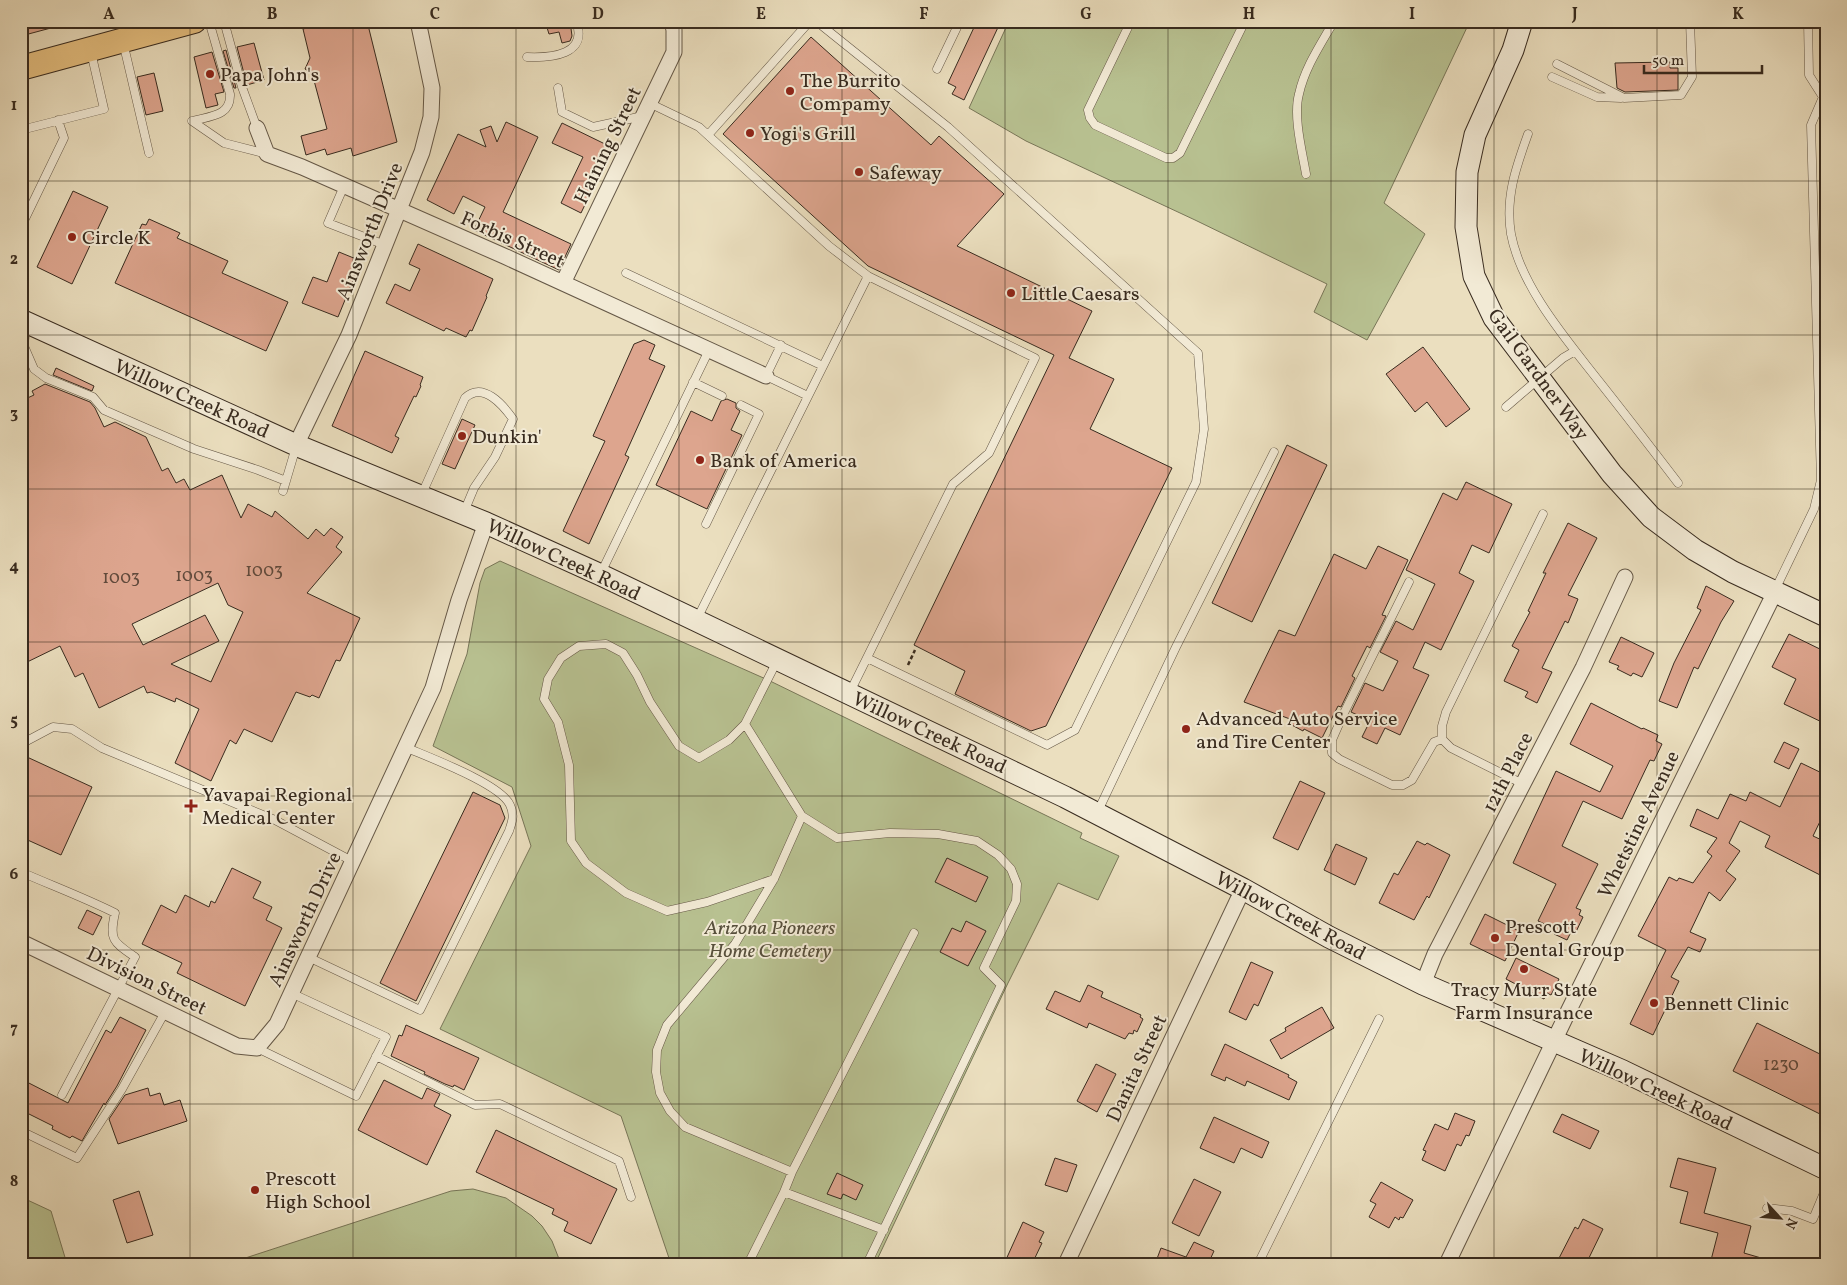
<svg xmlns="http://www.w3.org/2000/svg" width="1847" height="1285" viewBox="0 0 1847 1285" font-family="Vollkorn,serif">
	<style>
		.green { fill: #b8c191; stroke: #787658 }
		.building { fill: #dda58e; stroke: #382b1f; fill-rule: evenodd }
		.lines { fill: none; stroke-linecap: round; stroke-linejoin: round }
		.lane-casing { stroke: #655847; stroke-width: 9 }
		.street-casing { stroke: #655847; stroke-width: 17 }
		.secondary-casing { stroke: #382b1f; stroke-width: 23 }
		.primary-casing { stroke: #382b1f; stroke-width: 26 }
		.path { stroke: #382b1f; stroke-width: 2.5; stroke-dasharray: 4 2.5; stroke-linecap: butt }
		.lane { stroke: #f2ead5; stroke-width: 8 }
		.street { stroke: #f2ead5; stroke-width: 15 }
		.secondary { stroke: #f2ead5; stroke-width: 21 }
		.primary { stroke: #e6c080; stroke-width: 24 }
		.grid { fill: none; stroke: #382b1f; stroke-width: 1; stroke-opacity: 0.55 }
		.poi-dot { fill: #8f2418; stroke: #f2ead5; stroke-width: 2 }
		.labels { text-anchor: middle; stroke-width: 4; stroke-linejoin: round; paint-order: stroke }
		.number-label { font-size: 18px; fill: #614a3b }
		.poi-label { font-size: 20px; fill: #382b1f; stroke: #f2ead5; text-anchor: start }
		.street-label { font-size: 20px; fill: #382b1f; stroke: #f2ead5 }
		.park-label { font-size: 20px; font-style: italic; fill: #58503c; stroke: #f2ead5 }
		.neatline { fill: none; stroke: #382b1f; stroke-width: 2 }
		.grid-label { font-size: 16px; text-anchor: middle; font-weight: bold; fill: #382b1f }
	</style>
	<rect width="100%" height="100%" fill="#ebdfbf"/>
	<filter id="stains"><feTurbulence type="fractalNoise" baseFrequency=".004" numOctaves="4"/><feColorMatrix values="0 0 0 0 .2 0 0 0 0 .09 0 0 0 0 .02 0 0 0 .5 -.17"/></filter>
	<radialGradient id="worn" r=".72"><stop offset=".6" stop-color="#630" stop-opacity="0"/><stop offset="1" stop-color="#630" stop-opacity=".3"/></radialGradient>
	<path class="green" d="M1009 21H1470L1384 203 1425 234 1367 340 1314 312 1327 284 1195 220 1026 141 969 108Z
		M500 561 768 680 1082 833 1080 838 1119 856 1098 900 1058 883 1008 983 875 1264H671L621 1116 440 1029 531 846 512 787 433 746 467 654 480 583 485 569Z
		M473 1189 506 1198 532 1216 542 1226 552 1241 561 1264H227L451 1191Z
		M21 1197 51 1211 67 1264H21Z"/>
	<path class="building" d="M21 21H61L62 25 21 36Z
		M333 21H367L397 142 353 156 351 148 327 155 325 149 306 155 301 136 327 129 312 73 305 69 310 58 303 29Z
		M545 21H570L572 36 570 41 562 43 559 32 549 34Z
		M977 21H1001L964 100 952 94 956 87 948 83Z
		M811 37 931 145 939 136 1004 194 957 246 1092 311 1069 358 1114 379 1090 429 1172 468 1046 726 1031 731 955 694 965 671 914 645 1054 355 868 266 723 134Z
		M254 43 264 80 247 85 237 47Z
		M226 50 236 88H234L223 51Z
		M212 52 224 92 215 94 218 105 206 108 194 57Z
		M1670 62V68H1678V90L1625 92 1617 88 1615 63Z
		M154 73 163 111 146 115 137 77Z
		M506 122 538 137 503 212 571 244 559 270 474 230 485 207 463 196 454 214 427 200 458 134 486 147 480 130 491 126 497 142Z
		M562 123 607 145 591 180 596 182 581 213 561 203 583 157 552 143Z
		M73 191 108 207 72 284 37 267Z
		M149 219 180 233 177 238 228 261 222 273 288 302 266 351 115 283 142 224 146 225Z
		M418 244 493 279 486 296 487 297 472 331 470 330 466 337 446 328 444 331 386 303 395 284 410 291 420 269 409 264Z
		M339 252 361 261 338 317 302 303 313 277 327 282Z
		M644 340 655 345 649 359 665 366 625 455 629 457 589 544 563 531 605 441 593 436 634 344Z
		M1423 347 1470 409 1446 427 1427 402 1415 412 1386 374Z
		M365 351 423 377 420 385 421 386 416 397 414 396 395 436 399 438 392 453 332 426Z
		M56 368 94 386 92 391 53 375Z
		M45 384 90 402 95 408 104 427 115 422 146 437 162 471 168 468 176 483 184 479 190 490 222 475 241 518 248 504 272 517 275 511 308 539 316 529 324 536 331 528 343 537 336 547 342 552 307 593 360 618 340 661 336 660 319 698 312 695 310 697 296 692 272 742 244 729 236 744 230 740 211 781 175 763 199 709 176 698 175 702 151 692 147 693 144 686 99 708 83 673 75 677 60 646 21 665V401L34 395 32 391ZM218 583 228 605 243 612 211 682 171 664 219 641 205 615 143 645 132 624Z
		M727 399 736 403V408L740 411 731 430 742 435 707 509 656 485 691 411 712 421 721 401Z
		M462 419 475 425 455 469 442 464Z
		M1287 445 1327 465 1252 622 1212 603Z
		M1466 482 1512 504 1489 553 1472 545 1459 573 1474 581 1441 650 1425 642 1413 668 1429 675 1400 735 1385 728 1377 744 1362 737 1370 721 1351 712 1365 683 1383 691 1398 661 1380 652 1396 621 1413 630 1435 584 1406 570 1443 493 1457 500Z
		M1568 523 1597 538 1568 595 1578 599 1568 623 1565 621 1542 668 1552 672 1537 703 1525 697 1528 692 1504 681 1519 650 1512 646 1530 612 1528 611 1546 573H1543Z
		M1378 546 1408 560 1382 615 1386 616 1370 648 1367 646 1352 676 1355 678 1341 707 1338 706 1322 738 1304 729 1303 731 1288 723 1290 719 1244 702 1279 630 1295 636 1334 554 1366 569Z
		M1706 586 1734 601 1721 622 1698 669 1694 667 1677 708 1659 701 1674 663 1701 610 1697 608Z
		M1789 634 1826 652V724L1784 704 1796 679 1772 667Z
		M1621 637 1654 653 1642 677 1633 673 1631 676 1617 669 1619 666 1609 662Z
		M1591 703 1642 729 1643 728 1658 735 1656 741 1662 744 1654 761 1650 760 1622 819 1583 801 1562 846 1598 864 1576 908 1581 910 1579 915 1583 917 1575 934 1571 932 1567 940 1554 934 1556 929 1538 921 1556 884 1513 863 1556 771 1600 792 1613 766 1570 744Z
		M1784 742 1799 749 1789 769 1774 762Z
		M27 757 92 787 61 855 21 837V769Z
		M1801 763 1826 775V809L1813 836 1826 842V878L1765 847 1770 836 1740 821 1729 843 1740 851 1726 871 1736 879 1720 901 1709 892 1690 932 1706 939 1700 952 1688 947 1671 977 1679 981 1653 1035 1630 1024 1666 950 1638 936 1669 877 1677 881 1679 878 1693 883 1712 856 1707 852 1717 838 1690 826 1697 809 1718 819 1730 794 1746 801 1750 792 1780 807Z
		M1300 781 1325 793 1298 850 1273 838Z
		M473 792 500 805 505 818 416 1001 380 983Z
		M1417 841 1425 845 1427 843 1450 855 1429 898 1427 896 1414 920 1379 903 1394 873 1398 875Z
		M1336 844 1367 858 1355 885 1324 870Z
		M947 858 988 877 976 902 935 882Z
		M232 868 261 882 253 898 272 907 266 920 282 928 245 1006 177 973 182 963 142 944 161 905 176 913 185 895 209 907 211 901 215 903Z
		M87 910 102 917 93 935 78 928Z
		M1485 914 1519 931 1505 961 1470 944Z
		M966 921 986 931 968 966 940 952 952 928 961 932Z
		M1516 958 1559 979 1551 995 1547 993 1544 999 1506 979Z
		M1251 962 1273 972 1258 1006 1254 1004 1246 1020 1229 1012Z
		M1088 985 1103 992 1101 997 1141 1015 1140 1017 1143 1019 1137 1032 1134 1030 1133 1034 1129 1033 1125 1039 1089 1023 1087 1028 1046 1009 1055 991 1080 1002Z
		M1322 1007 1334 1028 1281 1059 1270 1040 1286 1031 1285 1028Z
		M120 1017 146 1030 117 1086 105 1105 104 1103 82 1141 72 1136 70 1138 52 1129 53 1126 21 1110V1079L68 1103 106 1030 111 1033Z
		M1757 1023 1826 1057V1107L1822 1115 1733 1071Z
		M406 1025 479 1058 464 1090 454 1085 453 1087 445 1084 424 1074 425 1072 391 1056 399 1035 402 1036Z
		M1225 1044 1289 1075 1288 1077 1297 1082 1289 1100 1247 1081 1245 1086 1226 1077 1225 1081 1211 1075Z
		M1096 1064 1116 1074 1097 1112 1077 1101Z
		M384 1080 422 1099 427 1088 440 1094 434 1106 451 1115 427 1165 358 1130Z
		M148 1088 150 1096 160 1093 164 1105 180 1100 187 1121 118 1144 109 1119 125 1095Z
		M1455 1113 1475 1121 1469 1136 1466 1135 1461 1146 1457 1144 1445 1171 1422 1160 1426 1151 1423 1150 1435 1124 1448 1130Z
		M1562 1114 1599 1131 1590 1149 1553 1132Z
		M1214 1117 1269 1142 1262 1158 1241 1148 1234 1163 1200 1148Z
		M496 1130 617 1189 591 1244 564 1231 568 1222 552 1214 554 1209 476 1172Z
		M1055 1158 1077 1165 1067 1192 1045 1185Z
		M1678 1158 1716 1168 1704 1213 1751 1226 1744 1253 1768 1260V1264H1710L1718 1233 1680 1223 1688 1192 1670 1187Z
		M837 1173 863 1185 856 1200 843 1194 841 1199 827 1194Z
		M1194 1179 1221 1192 1199 1236 1172 1223Z
		M1381 1182 1413 1200 1403 1218 1400 1217 1399 1220 1395 1217 1389 1228 1369 1217 1376 1204 1370 1201Z
		M139 1191 153 1235 127 1243 113 1200Z
		M1583 1219 1603 1229 1586 1264H1556L1575 1227 1578 1229Z
		M1023 1222 1044 1232 1039 1242 1042 1243 1032 1264H1004Z
		M1194 1242 1214 1251 1208 1264H1155L1161 1248 1186 1257Z"/>
	<g class="lines">
		<defs>
			<path id="lane" d="M224 21 242 87 257 128
				M615 21C626 26 640 23 651 21
				M816 21 948 127 1198 353 1204 429 1196 482 1075 730 1047 745 867 658
				M1131 21 1088 110 1090 118 1095 125 1166 158H1173L1180 153 1245 21
				M123 42 149 153
				M527 57C551 58 589 55 576 21
				M1557 64 1624 98 1681 95 1692 77 1690 21
				M937 69 960 21
				M1552 77 1597 97 1621 98
				M558 88 562 112 593 127 643 116
				M649 103 699 127 829 246 868 276 1035 358 989 453 953 484 850 692
				M192 121C211 116 231 116 230 94L209 21
				M192 121 224 143 267 154
				M21 130 104 109 91 52
				M1528 134C1516 167 1505 198 1511 234 1521 287 1566 339 1598 380 1625 414 1652 449 1678 483
				M708 135 810 21
				M1306 174C1302 151 1293 116 1299 94 1305 67 1321 44 1334 21
				M344 186 328 223 385 245
				M21 227 64 138 58 120
				M626 273 823 366
				M26 323 24 346 34 369 46 378 93 397 104 410 194 449 258 470 286 481
				M781 345 766 376 808 396
				M693 382 722 396
				M1506 407 1563 358 1575 351
				M283 491 296 447
				M421 496 465 398C483 381 503 405 513 419L495 457 474 488 464 512
				M706 524 759 414 741 405
				M601 573 709 350
				M1409 582 1343 715 1332 740V753L1339 759 1392 785H1403L1412 780 1434 742 1442 739
				M1775 590 1814 509 1821 480 1811 125 1823 97 1809 75 1808 21
				M697 619 868 276
				M777 661 745 724 802 816 837 838 890 833 938 834 977 841 998 855 1011 869 1017 884 1016 901 984 968 1001 985 867 1264
				M745 724 729 740 699 758 679 746 650 702 637 675 623 653 606 644 579 646 561 658 548 679 544 699 558 722 569 765 571 841 586 863 626 893 667 911 707 902 774 879
				M21 744 53 727 72 729 102 748 275 820 352 861
				M1523 784 1451 748 1442 739V726L1446 712 1543 514
				M1098 811 1176 647 1274 452
				M21 872C53 886 85 898 115 913 109 940 113 942 135 957L62 1095
				M21 956 28 945
				M308 957 420 1010 509 831C512 822 515 815 510 805 501 784 428 757 405 747
				M257 1048 356 1096 386 1037 291 993
				M376 1056 475 1105 500 1104 619 1161 631 1197
				M21 1131 77 1158 122 1089 165 1012
				M792 1172 685 1127 670 1111 660 1093 656 1072 657 1050 667 1025 735 944 774 879 802 816
				M784 1192 884 1230
				M1767 1208 1792 1211 1813 1219 1826 1188
				M748 1264 784 1192 792 1172 914 933
				M1258 1264 1379 1019"/>
			<path id="street" d="M257 128 267 154 302 167 504 256 766 376
				M563 283 674 52V30L672 21
				M296 445 349 335 422 152 431 117 432 88 418 21
				M21 942 237 1046 257 1048 277 1024 433 688 459 600 486 523
				M1423 984 1435 954 1583 668 1625 577
				M1066 1264 1243 889
				M1447 1264 1566 1016 1775 592"/>
			<path id="secondary" d="M1522 21 1513 50 1475 135 1467 172 1466 227 1474 276 1494 318 1612 474 1651 517 1695 550 1733 572 1826 616
				M21 320 296 445 486 523 601 575 1065 797 1243 889 1329 937 1423 984 1623 1071 1826 1169"/>
			<path id="primary" d="M21 68 194 21"/>
		</defs>
		<use href="#lane" class="lane-casing"/>
		<use href="#street" class="street-casing"/>
		<use href="#secondary" class="secondary-casing"/>
		<use href="#primary" class="primary-casing"/>
		<path class="path" d="M908 665 915 650"/>
		<use href="#lane" class="lane"/>
		<use href="#street" class="street"/>
		<use href="#secondary" class="secondary"/>
		<use href="#primary" class="primary"/>
	</g>
	<path class="grid" d="M190 21V1264M353 21V1264M516 21V1264M679 21V1264M842 21V1264M1005 21V1264M1168 21V1264M1331 21V1264M1494 21V1264M1657 21V1264M21 181H1826M21 335H1826M21 489H1826M21 642H1826M21 796H1826M21 950H1826M21 1104H1826"/>
	<g class="poi-dot">
		<circle cx="210" cy="74" r="5"/>
		<circle cx="790" cy="91" r="5"/>
		<circle cx="750" cy="133" r="5"/>
		<circle cx="859" cy="172" r="5"/>
		<circle cx="72" cy="237" r="5"/>
		<circle cx="1011" cy="293" r="5"/>
		<circle cx="462" cy="436" r="5"/>
		<circle cx="700" cy="460" r="5"/>
		<circle cx="1186" cy="729" r="5"/>
		<path d="M188.5 798.5h5v5h5v5h-5v5h-5v-5h-5v-5h5z"/>
		<circle cx="1495" cy="938" r="5"/>
		<circle cx="1524" cy="969" r="5"/>
		<circle cx="1654" cy="1003" r="5"/>
		<circle cx="255" cy="1190" r="5"/>
	</g>
	<g class="labels">
		<g class="number-label">
			<text x="264" y="576">1003</text>
			<text x="194" y="581">1003</text>
			<text x="121" y="583">1003</text>
			<text x="1781" y="1070">1230</text>
		</g>
		<g class="poi-label">
			<text x="220" y="81">Papa John's</text>
			<text x="800" y="87">The Burrito<tspan x="800" dy="23">Compamy</tspan></text>
			<text x="760" y="140">Yogi's Grill</text>
			<text x="869" y="179">Safeway</text>
			<text x="82" y="244">Circle K</text>
			<text x="1021" y="300">Little Caesars</text>
			<text x="472" y="443">Dunkin'</text>
			<text x="710" y="467">Bank of America</text>
			<text x="1196" y="725">Advanced Auto Service<tspan x="1196" dy="23">and Tire Center</tspan></text>
			<text x="202" y="801">Yavapai Regional<tspan x="202" dy="23">Medical Center</tspan></text>
			<text x="1505" y="933">Prescott<tspan x="1505" dy="23">Dental Group</tspan></text>
			<text x="1524" y="996" text-anchor="middle">Tracy Murr State<tspan x="1524" dy="23">Farm Insurance</tspan></text>
			<text x="1664" y="1010">Bennett Clinic</text>
			<text x="265" y="1185">Prescott<tspan x="265" dy="23">High School</tspan></text>
		</g>
		<g class="street-label">
			<text transform="translate(607 145) rotate(-64)" y="7">Haining Street</text>
			<text transform="translate(369 231) rotate(-68)" y="7">Ainsworth Drive</text>
			<text transform="translate(513 239) rotate(24)" y="7">Forbis Street</text>
			<text transform="translate(1539 374) rotate(54)" y="7">Gail Gardner Way</text>
			<text transform="translate(192 398) rotate(24)" y="7">Willow Creek Road</text>
			<text transform="translate(564 559) rotate(25)" y="7">Willow Creek Road</text>
			<text transform="translate(930 732) rotate(25)" y="7">Willow Creek Road</text>
			<text transform="translate(1507 772) rotate(-63)" y="7">12th Place</text>
			<text transform="translate(1638 824) rotate(-64)" y="7">Whetstine Avenue</text>
			<text transform="translate(1291 915) rotate(28)" y="7">Willow Creek Road</text>
			<text transform="translate(304 919) rotate(-65)" y="7">Ainsworth Drive</text>
			<text transform="translate(147 980) rotate(26)" y="7">Division Street</text>
			<text transform="translate(1136 1068) rotate(-65)" y="7">Danita Street</text>
			<text transform="translate(1656 1089) rotate(25)" y="7">Willow Creek Road</text>
		</g>
		<g class="park-label">
			<text x="770" y="934">Arizona Pioneers<tspan x="770" dy="23">Home Cemetery</tspan></text>
		</g>
	</g>
	<rect width="1847" height="1285" fill="none" stroke="#ebdfbf" stroke-width="55"/>
	<g transform="translate(1780 1218) rotate(116)" stroke="#f2ead5" stroke-width="4" paint-order="stroke">
	<path d="M0-4L9 19L0 12L-9 19Z" fill="#382b1f"/>
	<text y="-8" font-size="14" font-weight="bold" text-anchor="middle" fill="#382b1f">N</text>
	</g>
	<path d="M1644 65v8h118v-8" fill="none" stroke="#382b1f" stroke-width="2.5"/>
	<text x="1652" y="65" font-size="15" fill="#382b1f" stroke="#f2ead5" stroke-width="4" paint-order="stroke">50 m</text>
	<rect x="28" y="28" width="1792" height="1230" class="neatline"/>
	<g class="grid-label">
		<text x="109" y="19">A</text>
		<text x="272" y="19">B</text>
		<text x="435" y="19">C</text>
		<text x="598" y="19">D</text>
		<text x="761" y="19">E</text>
		<text x="924" y="19">F</text>
		<text x="1086" y="19">G</text>
		<text x="1249" y="19">H</text>
		<text x="1412" y="19">I</text>
		<text x="1575" y="19">J</text>
		<text x="1738" y="19">K</text>
		<text x="14" y="110">1</text>
		<text x="14" y="264">2</text>
		<text x="14" y="418">3</text>
		<text x="14" y="571">4</text>
		<text x="14" y="725">5</text>
		<text x="14" y="879">6</text>
		<text x="14" y="1033">7</text>
		<text x="14" y="1186">8</text>
	</g>
	<rect width="100%" height="100%" filter="url(#stains)"/>
	<rect width="100%" height="100%" fill="url(#worn)"/>
</svg>
